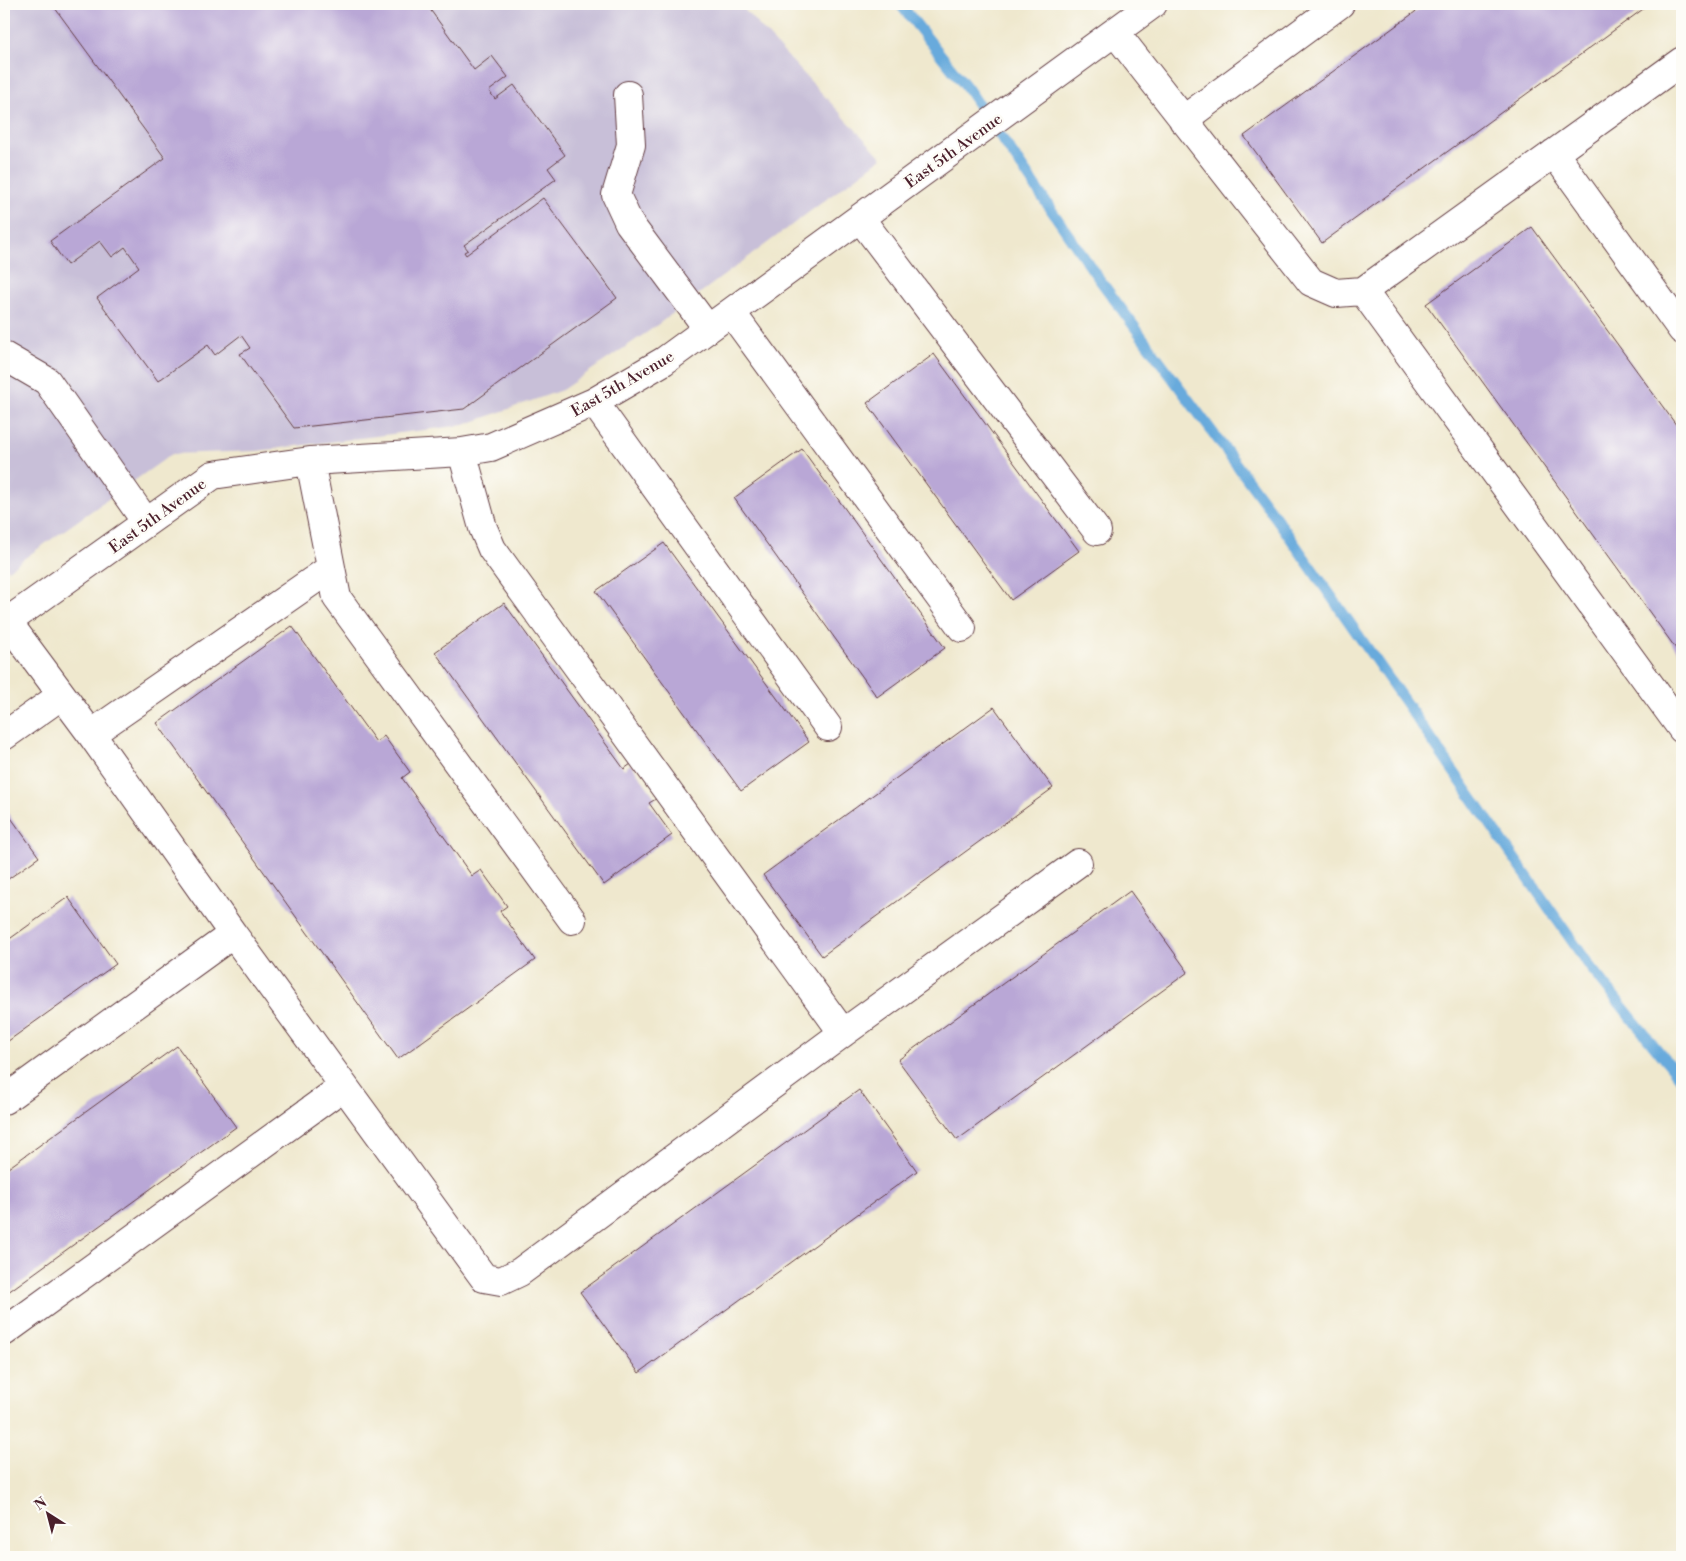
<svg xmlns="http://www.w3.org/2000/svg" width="1686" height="1561" viewBox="0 0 1686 1561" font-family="'Libre Bodoni',serif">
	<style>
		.industrial { fill: #c8bfd8 }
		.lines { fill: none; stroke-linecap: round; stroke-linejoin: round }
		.stream { stroke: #67aadc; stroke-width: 11 }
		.building { fill: #b9a7d6 }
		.minor-casing { stroke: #633d43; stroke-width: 30 }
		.minor { stroke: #fff; stroke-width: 28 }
		.labels { text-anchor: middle; stroke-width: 5; stroke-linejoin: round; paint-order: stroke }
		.street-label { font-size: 16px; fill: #4a1f2b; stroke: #fdfcf7 }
	</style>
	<rect width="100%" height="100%" fill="#fdfcf7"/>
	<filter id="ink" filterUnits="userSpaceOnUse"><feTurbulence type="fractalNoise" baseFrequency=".02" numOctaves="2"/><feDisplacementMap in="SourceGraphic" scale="10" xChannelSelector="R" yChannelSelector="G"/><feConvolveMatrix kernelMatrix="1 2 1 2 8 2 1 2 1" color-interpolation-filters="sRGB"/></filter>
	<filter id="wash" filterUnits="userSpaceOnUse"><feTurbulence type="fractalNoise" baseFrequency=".0096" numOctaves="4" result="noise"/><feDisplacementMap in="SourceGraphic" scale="20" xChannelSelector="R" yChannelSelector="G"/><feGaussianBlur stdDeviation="1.12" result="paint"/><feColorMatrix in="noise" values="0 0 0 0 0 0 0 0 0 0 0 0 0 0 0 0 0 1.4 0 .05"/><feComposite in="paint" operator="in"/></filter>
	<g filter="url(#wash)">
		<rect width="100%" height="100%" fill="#efe8ce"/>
		<path class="industrial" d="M4 4H739L882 158 649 331 562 390 464 425 257 451 172 454 8 570 4 563Z"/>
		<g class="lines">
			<path class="stream" d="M900 4 968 89 1094 272 1282 526 1591 968 1682 1080"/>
		</g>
		<g id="blocks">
			<path class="building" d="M52 4H426L474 70 492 56 508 77 489 91 495 99 514 85 565 155 548 168 556 179 464 245 468 250 464 252 466 255 543 198 617 298 464 409 294 428 240 354 250 348 241 335 215 355 208 345 158 381 97 298 139 267 125 247 112 257 100 241 67 265 50 241 165 158Z
				M1426 4H1650L1322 243 1244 136Z
				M1532 227 1682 433V657L1426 304Z
				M934 354 1079 551 1011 600 867 403Z
				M802 449 945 648 877 697 734 498Z
				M664 543 809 742 741 791 596 591Z
				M504 603 624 769 631 764 656 799 649 803 672 835 604 885 435 652Z
				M292 626 376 742 384 736 410 772 402 778 472 876 481 870 507 906 500 911 535 960 398 1059 157 723Z
				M994 707 1053 788 822 956 763 875Z
				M4 808 39 857 4 882Z
				M1130 891 1188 972 957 1140 898 1060Z
				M68 897 116 964 4 1044V943Z
				M177 1046 236 1127 4 1295V1171Z
				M859 1090 917 1171 639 1373 580 1292Z"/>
		</g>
	</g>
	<g filter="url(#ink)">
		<use href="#blocks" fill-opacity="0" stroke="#633d43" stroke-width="1"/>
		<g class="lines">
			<defs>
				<path id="minor" d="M1115 32 1311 282 1336 293 1363 291 1682 61
					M628 95 631 145 616 195 629 223 708 329
					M1183 120 1340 4
					M1554 153 1682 330
					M860 218 1097 531
					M1363 291 1682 729
					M731 312 962 628
					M4 356 47 381 146 522
					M594 402 828 727
					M462 452 483 528 492 549 843 1033
					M310 461 337 598 572 920
					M4 624 213 475 310 461 462 452 491 447 594 402 664 361 1153 4
					M91 734 331 568
					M4 736 62 695
					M233 934 484 1278 501 1281 520 1272 843 1033 1078 863
					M4 1100 233 934 91 734 7 621
					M4 1332 344 1086"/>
			</defs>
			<use href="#minor" class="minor-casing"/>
			<use href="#minor" class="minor"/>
		</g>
	</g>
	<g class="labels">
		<g class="street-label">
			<text transform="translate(953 150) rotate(-36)" y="6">East 5th Avenue</text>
			<text transform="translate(622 383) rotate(-30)" y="6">East 5th Avenue</text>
			<text transform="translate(157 515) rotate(-36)" y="6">East 5th Avenue</text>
		</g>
	</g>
	<rect width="1686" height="1561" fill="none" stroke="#fdfcf7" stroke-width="20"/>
	<g transform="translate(48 1514) rotate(324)" stroke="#fdfcf7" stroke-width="4" paint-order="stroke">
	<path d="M0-4L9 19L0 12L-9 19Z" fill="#4a1f2b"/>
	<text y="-8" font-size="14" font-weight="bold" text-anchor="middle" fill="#4a1f2b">N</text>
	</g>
</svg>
